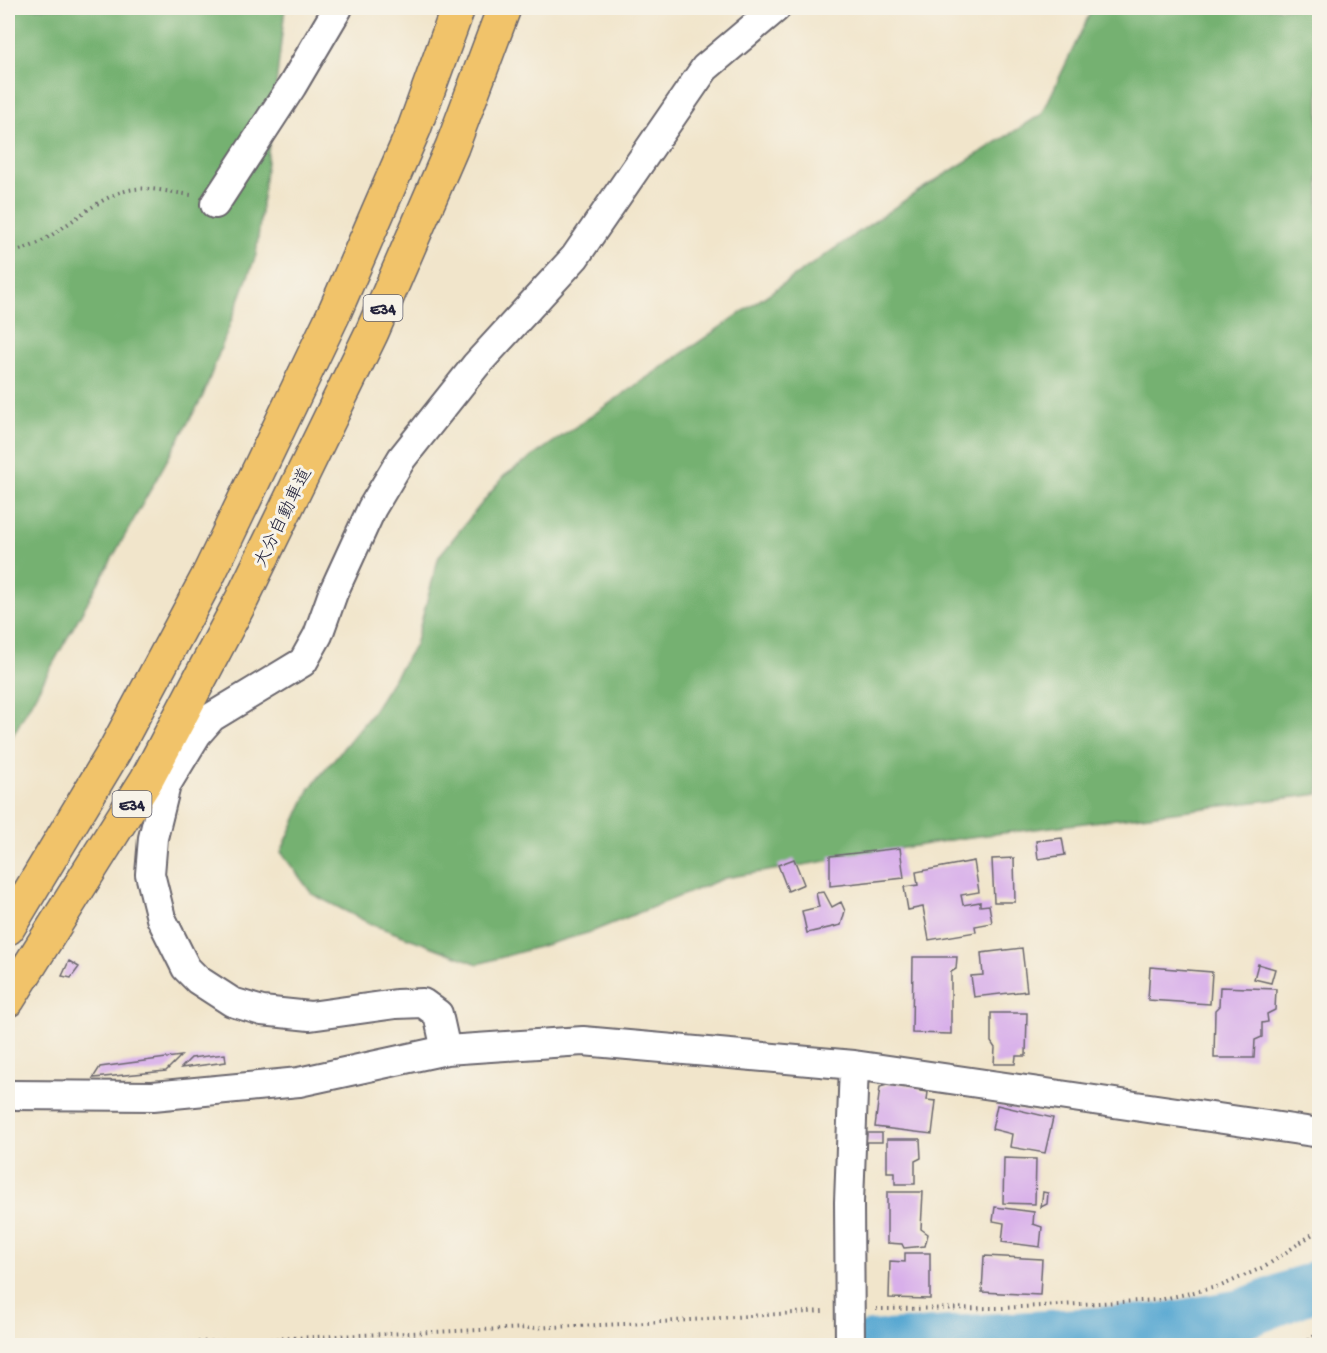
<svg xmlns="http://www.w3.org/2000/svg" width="1327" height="1353" viewBox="0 0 1327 1353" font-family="'Gochi Hand','Klee One',sans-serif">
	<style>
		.forest { fill: #74b171; stroke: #4b6a56; stroke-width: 1.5 }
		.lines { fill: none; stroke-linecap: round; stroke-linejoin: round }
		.river { stroke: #58a8d2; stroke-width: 50 }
		.building { fill: #d8afea }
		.minor-casing { stroke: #6a666d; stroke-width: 32 }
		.motorway-casing { stroke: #6a666d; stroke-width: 36 }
		.path { stroke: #6a666d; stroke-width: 4; stroke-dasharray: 1.5 4.5; stroke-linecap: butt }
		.minor { stroke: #fff; stroke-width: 28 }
		.motorway { stroke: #f1c36a; stroke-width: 33 }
		.labels { text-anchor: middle; stroke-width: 6; stroke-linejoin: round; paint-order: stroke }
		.shield { fill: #f7f3e8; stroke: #62616f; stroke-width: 1.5 }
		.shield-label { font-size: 16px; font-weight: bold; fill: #22223b }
		.street-label { font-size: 18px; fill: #22223b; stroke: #f7f3e8 }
	</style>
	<rect width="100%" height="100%" fill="#f7f3e8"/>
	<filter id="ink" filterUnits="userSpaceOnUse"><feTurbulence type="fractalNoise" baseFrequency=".0167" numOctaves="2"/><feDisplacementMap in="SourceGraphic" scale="12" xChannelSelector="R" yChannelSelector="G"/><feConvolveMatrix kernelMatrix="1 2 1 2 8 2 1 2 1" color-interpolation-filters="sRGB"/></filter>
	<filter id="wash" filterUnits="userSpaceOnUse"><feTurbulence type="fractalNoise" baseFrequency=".008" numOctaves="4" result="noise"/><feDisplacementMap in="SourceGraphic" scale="24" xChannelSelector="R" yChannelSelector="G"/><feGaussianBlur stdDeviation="1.35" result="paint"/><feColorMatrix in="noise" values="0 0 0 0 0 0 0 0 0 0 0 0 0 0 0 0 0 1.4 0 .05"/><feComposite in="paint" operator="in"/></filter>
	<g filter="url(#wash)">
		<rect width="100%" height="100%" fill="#f1e5cb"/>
		<path class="forest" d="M8 8H285L256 255 203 396 8 744Z
			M1086 8H1319V794L963 838 725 878 591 932 478 964 371 924 312 894 281 852 310 788 370 716 415 645 439 556 504 476 917 192 1042 114 1091 11Z"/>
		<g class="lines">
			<path class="river" d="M871 1346 1163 1328 1243 1314 1320 1284"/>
		</g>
		<g id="blocks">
			<path class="building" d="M1062 838 1065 855 1038 859 1036 841Z
				M900 848 904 878 830 886V856Z
				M1014 858 1015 902H994L992 859Z
				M794 859 804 884 788 891 778 865Z
				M974 861 979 892 961 895 963 905 980 902V906L989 905 992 923 975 926 976 932 929 940 923 907 908 910 904 887 918 885 916 872Z
				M824 892 832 907 841 902 845 911 841 925 807 933 802 911 819 907 816 893Z
				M1022 948 1027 991 974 997 971 976 983 975 981 953Z
				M913 957H957L956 969 951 972V1034L912 1033Z
				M69 961 79 967 71 978 62 976Z
				M1258 964 1275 969 1271 983 1254 979Z
				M1150 967 1212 972 1210 1004 1148 1000Z
				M1220 987 1276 989 1275 1010 1267 1014 1268 1022 1262 1023V1037L1255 1040 1254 1058H1214L1215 1010 1219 1006Z
				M991 1013H1027L1026 1056H1016L1015 1064H994L995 1048 991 1042Z
				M225 1054 226 1062 181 1068 191 1058Z
				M181 1056 166 1071 93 1078 100 1067Z
				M894 1083 918 1087 920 1091 928 1092 927 1100 936 1101 932 1134 875 1127 880 1087Z
				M997 1105 1053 1118 1045 1153 1010 1147 1012 1134 992 1129Z
				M867 1133H882V1142H866Z
				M887 1139H920L921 1158 915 1161V1184H895V1172H887Z
				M1004 1158 1036 1159 1035 1204 1003 1203Z
				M887 1192H923L921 1229 928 1234 925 1246 904 1248 902 1244 887 1243Z
				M1043 1192 1048 1193 1047 1204 1041 1207Z
				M995 1207 1034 1212 1033 1224 1042 1227 1040 1247 1002 1242 1004 1223 993 1221Z
				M905 1253H930V1299L889 1298 890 1261 905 1262Z
				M984 1256 1042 1259 1040 1295 982 1292Z"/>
		</g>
	</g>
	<g filter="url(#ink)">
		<use href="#blocks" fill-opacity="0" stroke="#6a666d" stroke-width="1.5"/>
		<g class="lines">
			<defs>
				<path id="minor" d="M215 204 292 86 338 8
					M446 1050 438 1014 423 1003 396 1004 310 1016 262 1011 232 1002 198 980 186 968 161 918 150 874 153 838 166 785 197 734 212 717 303 662 318 635 333 593 372 508 402 458 476 365 575 257 705 68 776 8
					M8 1095 153 1096 299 1082 446 1050 583 1041 854 1065 1320 1133
					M850 1346 849 1202 854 1065"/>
				<path id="motorway" d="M8 928 114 752 207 578 335 311 414 129 458 8
					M8 1000 147 779 242 599 372 332 452 147 504 8"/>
			</defs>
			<use href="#minor" class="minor-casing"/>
			<use href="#motorway" class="motorway-casing"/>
			<path class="path" d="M8 251C50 252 88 195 135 189 149 187 176 193 191 195
				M876 1309 1001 1308 1159 1300 1221 1286 1266 1266 1320 1229
				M102 1346 646 1323 823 1311
				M1291 1346 1309 1340 1320 1332"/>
			<use href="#minor" class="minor"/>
			<use href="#motorway" class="motorway"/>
		</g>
	</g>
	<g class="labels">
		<g class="shield">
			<rect x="363.5" y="295" width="39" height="26" rx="4.5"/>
			<rect x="112.5" y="791" width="39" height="26" rx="4.5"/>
		</g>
		<g class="shield-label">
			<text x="383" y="314">E34</text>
			<text x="132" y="810">E34</text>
		</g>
		<g class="street-label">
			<text transform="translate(282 517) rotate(-64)" y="6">大分自動車道</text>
		</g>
	</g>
	<rect width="1327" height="1353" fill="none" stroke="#f7f3e8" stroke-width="30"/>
</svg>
